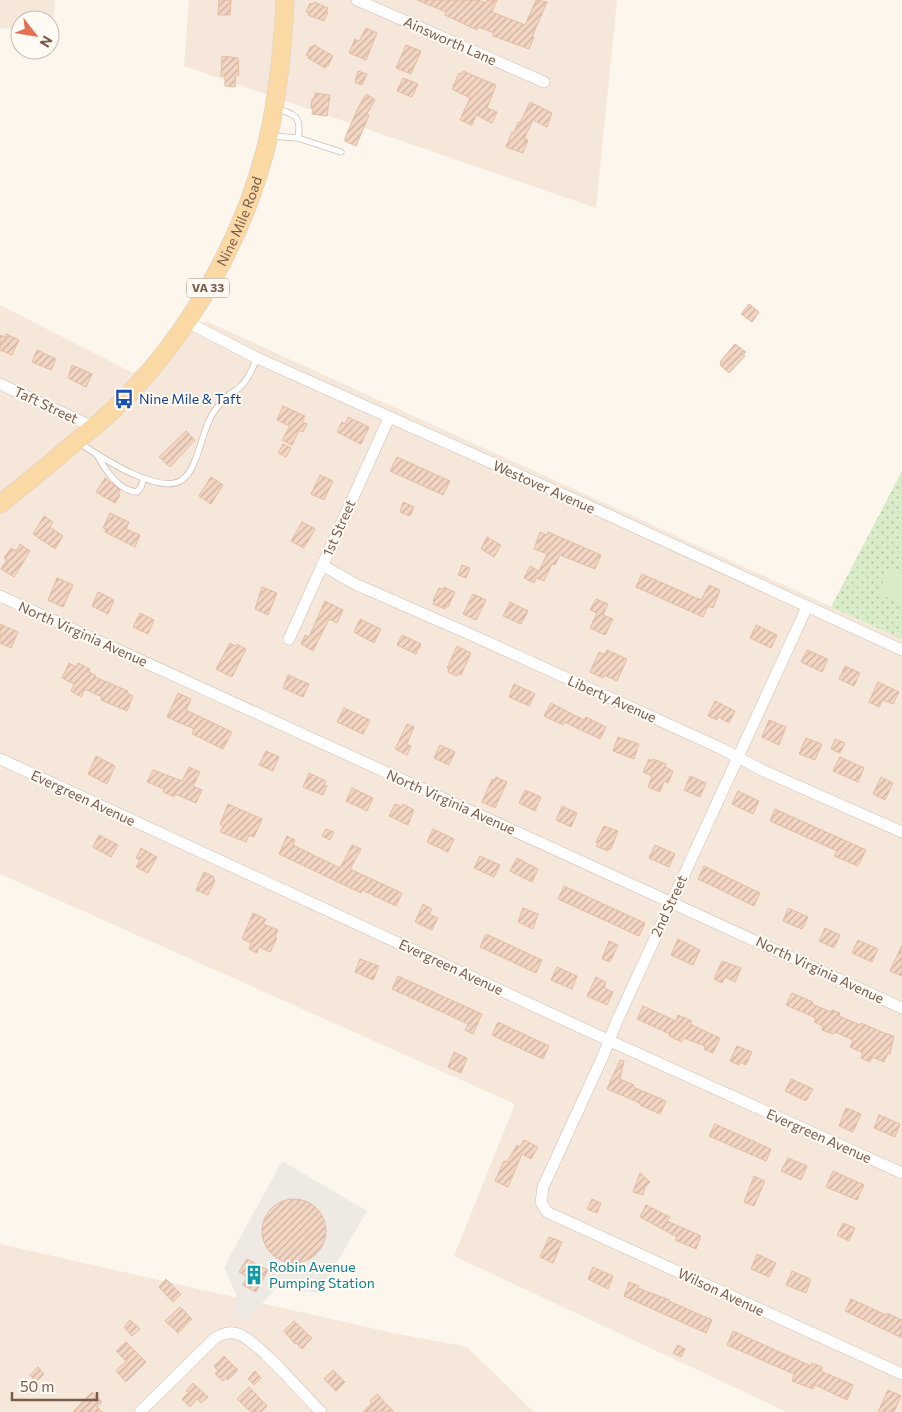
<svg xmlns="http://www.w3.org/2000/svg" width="902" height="1412" viewBox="0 0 902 1412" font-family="Commissioner,sans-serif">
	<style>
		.residential { fill: #f5e8da }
		.industrial { fill: #efe9e4 }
		.grass { fill: url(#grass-dots) }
		.garden { fill: #d8ecc9 }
		.building { fill: url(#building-hatch); stroke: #e6bba3 }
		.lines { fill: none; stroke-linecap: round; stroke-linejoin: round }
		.lane-casing { stroke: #d1beb0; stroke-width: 7 }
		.street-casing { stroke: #d1beb0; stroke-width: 12 }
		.primary-casing { stroke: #dad1cd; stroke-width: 19 }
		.lane { stroke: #fff; stroke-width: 5.5 }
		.street { stroke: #fff; stroke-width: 11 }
		.primary { stroke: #fbd9a5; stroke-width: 18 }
		.labels { text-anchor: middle; stroke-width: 4; stroke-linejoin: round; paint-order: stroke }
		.shield { fill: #fffaf3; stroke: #a28b7f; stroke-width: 1 }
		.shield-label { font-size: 12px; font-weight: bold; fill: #7a5c4d }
		.street-label { font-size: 14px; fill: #7a5c4d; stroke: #fffaf3 }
		.transit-label { font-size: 14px; fill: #164399; stroke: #fffaf3; text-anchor: start }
		.culture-label { font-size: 14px; fill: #0d838f; stroke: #fffaf3; text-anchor: start }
	</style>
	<defs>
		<pattern id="grass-dots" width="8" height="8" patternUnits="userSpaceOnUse" patternTransform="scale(1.25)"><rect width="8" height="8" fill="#d8ecc9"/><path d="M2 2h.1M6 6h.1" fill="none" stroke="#b4c2a5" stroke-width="1.8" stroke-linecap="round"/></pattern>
		<pattern id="building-hatch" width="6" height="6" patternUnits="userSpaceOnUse" patternTransform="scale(1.25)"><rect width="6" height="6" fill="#f3d5c3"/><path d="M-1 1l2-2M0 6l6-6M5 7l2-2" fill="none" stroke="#cab0a1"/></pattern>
	</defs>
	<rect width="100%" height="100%" fill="#fdf6ec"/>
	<path class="residential" d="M0 0H55L53 33H50V20H20V30L0 28Z
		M189 0H617L596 208 184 66Z
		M0 305 133 373 206 321 902 639V1412H787L454 1256 515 1104 0 874Z
		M0 1244 393 1333 467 1347 534 1412H0Z"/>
	<path class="industrial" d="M282 1161 367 1211 319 1293 278 1286 245 1322 231 1310 239 1302 224 1267Z"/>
	<path class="grass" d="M902 471V639L831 607Z"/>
	<path class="garden" d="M889 569 902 575V604L878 593Z"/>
	<path class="building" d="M219 0H231L230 15H218Z
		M417 0H478L486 3 487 0H497L492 12 525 25 536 0 547 2 532 37H534L529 49 493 36 494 33 479 27 477 30 445 15 446 12Z
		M314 2 328 8 326 12H328L324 21 308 15 309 13 306 12 310 3 313 4Z
		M366 28 377 33 366 60 349 53 355 39 359 41Z
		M314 45 333 56 328 66 327 65 325 68 308 58 309 56 306 55 311 46 313 47Z
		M406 45 421 51 411 74 396 68Z
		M222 56 238 58 239 75H236L235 87 225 86V76H221Z
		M358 71 367 74 362 85 355 82Z
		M463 71 496 85 487 108 497 112 492 123 476 115 472 125 460 120 470 98 452 89 459 73 461 74Z
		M403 78 418 84 412 97 397 91Z
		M315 93 330 95 327 116 312 114 313 109 311 108 312 99H314Z
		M366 94 375 100 367 114 369 115 356 146 345 141V138L358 108Z
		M530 102 552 113 547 127 533 120 524 139 528 140 523 153 506 147 512 132 514 133 518 122 520 123Z
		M749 304 759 312 752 322 741 314Z
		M6 334 19 340 12 355 0 350V335L5 337Z
		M735 344 746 352 743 355 745 356 729 373 720 365 721 363 720 362Z
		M37 350 56 359 51 370 32 362Z
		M72 365 92 374 86 387 68 378Z
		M283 406 305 416 302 422 307 424 303 432 299 430 292 445 282 440 290 426 277 420Z
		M348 417 369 427 361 444 337 432 342 422 345 424Z
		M186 431 195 440 170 467 159 457Z
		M283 444 291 448 286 457 278 453Z
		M397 457 450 481 443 495 390 471Z
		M320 475 333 481 324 500 311 494Z
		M211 477 223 485 211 504 199 496Z
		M105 478 120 490 118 493 120 495 115 503 96 492Z
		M403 502 414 507 410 516 400 512Z
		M110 513 129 522 126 529 140 535 135 547 105 532 106 529 103 528Z
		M44 516 53 522 50 527 63 536 55 549 33 534Z
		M302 522 315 529 304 548 291 541Z
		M540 532 547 535 548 532 601 555 595 569 560 555 555 565 552 564 544 581 536 578 534 583 524 578 530 566 539 571 547 554 534 549Z
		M487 537 501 545 494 557 481 549Z
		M20 544 30 551 14 577 1 569 7 560 4 558 11 548 16 551Z
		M462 565 470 568 466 578 458 575Z
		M642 574 701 600 709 585 720 590 719 593 713 608 708 606 703 617 636 587Z
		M57 578 73 585 63 607 48 600Z
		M262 587 277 593 268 615 255 609Z
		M444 587 455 592 448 607 446 606 445 609 433 604 434 601H433L439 588 443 589Z
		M98 592 114 600 108 614 92 606Z
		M473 594 486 600 476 620 463 614Z
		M596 599 608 604 603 615 613 619 605 635 590 628 597 613 590 610Z
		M325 601 343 610 337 623 329 619 313 651 301 644 305 635 309 637Z
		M510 602 528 611 521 624 503 616Z
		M140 613 154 620 148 634 133 627Z
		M360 619 381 629 374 643 354 632Z
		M0 624 18 632 11 648 0 643Z
		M756 625 777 635 771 648 750 638Z
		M402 635 421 644 416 654 397 645Z
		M230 643 235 646 237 644 246 649 232 677 216 669Z
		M457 646 471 653 461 675 458 673 457 676 448 672 449 669 447 668Z
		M607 650 627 659 617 681 604 675 603 678 590 672 599 652 605 654Z
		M807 650 828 659 822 672 801 662Z
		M69 663 76 667 78 663 90 669 89 672 96 676 95 677 128 691 127 693 133 696 127 711 101 700 102 697 85 689 81 697 71 691 74 684 62 678Z
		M845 666 860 673 854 686 839 679Z
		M288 675 309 684 303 697 283 688Z
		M878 682 899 692 893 704 883 700 879 707 869 702Z
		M514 684 535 694 529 706 509 697Z
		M178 693 191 699 186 710 232 732 223 749 192 734 194 729 167 717Z
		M715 701 735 711 729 723 718 717 717 720 708 716Z
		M551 703 584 720 586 717 606 727 600 739 564 722 563 725 544 716Z
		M344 708 370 720 363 734 337 722Z
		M769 720 786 727 779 745 762 737Z
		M407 724 414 727 407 744 411 746 407 755 395 749Z
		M618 737 639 744 634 759 613 751Z
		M806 738 822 744 815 760 799 754Z
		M835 739 845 743 840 753 831 749Z
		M440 745 455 752 449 765 434 758Z
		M266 751 279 757 273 771 259 765Z
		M96 756 115 766 107 784 88 774Z
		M840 757 864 768 858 782 833 771Z
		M649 759 652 761 653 759 666 764 665 767 673 771 668 783 664 781 660 792 648 787 652 776 643 772Z
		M189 767 200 772 193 786 202 790 196 803 175 794 174 797 163 792 164 789 147 782 153 770 182 781Z
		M309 773 326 781 324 785 327 786 323 795 303 787Z
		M690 776 706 783 700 797 684 790Z
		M496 777 507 782 495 808 482 802 492 779 495 780Z
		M881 777 893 783 885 800 873 794Z
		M352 788 373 798 367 811 346 801Z
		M525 790 541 797 535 811 519 803Z
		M738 791 759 801 753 814 732 804Z
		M228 804 262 819 254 837 249 835 246 842 220 832 223 826 220 824Z
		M395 804 402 807 403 804 414 810 408 825 389 816Z
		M562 806 577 813 571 827 556 820Z
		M775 809 866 850 858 866 834 856 837 851 770 821Z
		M604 826 618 831 611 849 609 848 608 851 596 846 598 843 596 842Z
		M326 829 334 832 330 840 322 836Z
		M433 829 454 839 448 852 427 842Z
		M99 835 118 845 111 857 93 847Z
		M287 836 295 840 293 845 340 868 352 845 361 849 350 869 402 893 396 906 362 890 361 893 279 854Z
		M655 845 675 854 669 867 649 858Z
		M141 848 157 857 148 873 136 867 140 860 136 858Z
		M480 856 500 865 494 877 474 868Z
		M517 858 538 869 532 882 510 871Z
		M704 866 760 893 754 906 698 879Z
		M204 872 214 877 213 879 215 880 208 895 196 890Z
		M564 886 645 923 639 936 558 899Z
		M423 904 432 909 429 914 438 918 432 930 415 922Z
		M523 908 538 914 533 929 518 922Z
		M788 908 808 917 802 929 783 921Z
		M253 913 266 919 263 924 278 930 275 937 277 938 270 952 259 947 257 953 249 949 251 943 242 939Z
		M825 928 840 935 834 948 819 941Z
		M486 934 542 960 536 973 480 947Z
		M678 939 700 950 693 965 671 955Z
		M858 940 878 949 872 962 852 953Z
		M609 941 618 945 610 962 602 959Z
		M902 945V976L890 971Z
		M360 959 379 966 373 980 355 972Z
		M722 961 741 968 735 982 725 977 722 983 714 979Z
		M557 967 577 976 572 989 551 980Z
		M398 976 482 1014 473 1034 465 1030 468 1024 392 989Z
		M596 977 606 982 604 988 613 992 607 1005 587 996Z
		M792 993 813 1002 812 1004 831 1012 832 1010 840 1013 839 1016 860 1025 861 1023 884 1033 894 1036 890 1054 888 1053 884 1062 872 1057 870 1062 861 1058 863 1053 850 1047 853 1040 835 1032 834 1034 830 1033 822 1030 823 1026 814 1022 816 1018 786 1005Z
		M643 1006 676 1021 678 1015 692 1021 690 1024 720 1038 713 1053 704 1049 705 1046 684 1038 682 1042 669 1036 670 1034 637 1019Z
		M498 1022 549 1046 543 1059 492 1035Z
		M737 1046 752 1052 746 1065 740 1062 739 1065 730 1061Z
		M454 1052 467 1058 461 1073 448 1067Z
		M620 1060 624 1061 620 1079 634 1085 633 1087 666 1101 660 1114 640 1105V1103L607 1089Z
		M791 1079 813 1089 806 1101 785 1091Z
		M846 1108 861 1114 853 1132 839 1126Z
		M879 1115 900 1124 895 1137 874 1128Z
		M715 1124 771 1149 766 1161 709 1136Z
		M524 1140 538 1147 531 1159 522 1154 508 1187 495 1181 504 1161 507 1162 517 1145 520 1147Z
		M788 1158 807 1166 801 1180 781 1171Z
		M833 1171 864 1185 857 1200 826 1187Z
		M640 1173 650 1182 645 1187 643 1195 633 1192Z
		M754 1176 765 1181 754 1206 744 1202Z
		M592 1199 601 1203 597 1213 587 1209Z
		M262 1231a32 32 0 1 1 64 0a32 32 0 1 1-64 0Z
		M646 1205 670 1217 667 1221 701 1236 696 1249 675 1240 677 1237 640 1217Z
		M843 1223 855 1228 849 1241 837 1235Z
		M549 1237 562 1242 553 1263 540 1257Z
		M757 1254 776 1263 769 1277 751 1269Z
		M247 1259 268 1270 256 1292 243 1285 247 1277 239 1272Z
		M593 1267 613 1276 608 1289 588 1279Z
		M792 1271 811 1279 806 1293 786 1285Z
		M166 1279 181 1294 173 1302 159 1287Z
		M629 1282 639 1286 638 1288 670 1300 669 1301 712 1320 706 1333 624 1296Z
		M851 1299 886 1315 887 1313 902 1320V1338L845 1311Z
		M180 1307 192 1319 178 1333 165 1321Z
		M130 1320 140 1329 132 1336 124 1327Z
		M294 1321 312 1338 302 1349 296 1343 295 1344 284 1331Z
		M733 1331 811 1366 812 1363 822 1367 821 1371 853 1385 847 1400 815 1385 813 1389 792 1381 794 1374 727 1345Z
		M126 1342 146 1362 126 1382 116 1371 126 1361 116 1351Z
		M678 1345 685 1349 681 1357 673 1353Z
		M224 1356 238 1370 228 1380 226 1378 223 1381 215 1374 218 1371 214 1366Z
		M38 1367 44 1374 36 1382 30 1375Z
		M333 1370 345 1382 336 1391 324 1379Z
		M255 1371 261 1378 254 1385 248 1379Z
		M193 1383 208 1397 201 1403 197 1399 190 1407 182 1399 189 1392 186 1391Z
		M249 1387 267 1406 261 1412H251L237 1399Z
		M888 1390 901 1396 894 1412H878Z
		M92 1392 102 1402 97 1407 102 1412H73Z
		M377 1394 394 1412H363L372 1403 370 1401Z"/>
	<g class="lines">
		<defs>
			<path id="lane" d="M275 109C295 113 302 117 298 138
				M271 136 298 138 341 152
				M78 442C98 455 158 496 182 480 197 469 201 437 209 421 213 411 222 401 230 394 234 391 239 389 242 385 249 378 253 367 257 358
				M97 455C105 469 118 491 137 492L141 487 144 478"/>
			<path id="street" d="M357 0 544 82
				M187 322 257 358 591 507 902 650
				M0 384 93 427
				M322 565 355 584 474 636 718 747 764 771 902 832
				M0 596 902 1008
				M807 607 616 1023 604 1054 543 1187 541 1202 547 1212 902 1374
				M289 639 389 418
				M0 759 610 1041 902 1173
				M140 1412 215 1338C222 1334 230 1331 238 1334 257 1340 304 1395 321 1412"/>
			<g id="primary">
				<path id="s1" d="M0 504C27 483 53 461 79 439 91 429 103 420 114 409 187 339 245 238 268 139 278 94 283 46 285 0"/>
			</g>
		</defs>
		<use href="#lane" class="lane-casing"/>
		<use href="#street" class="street-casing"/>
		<use href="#primary" class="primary-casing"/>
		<use href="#lane" class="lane"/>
		<use href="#street" class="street"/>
		<use href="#primary" class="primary"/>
	</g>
	<defs>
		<symbol id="bus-bare" viewBox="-9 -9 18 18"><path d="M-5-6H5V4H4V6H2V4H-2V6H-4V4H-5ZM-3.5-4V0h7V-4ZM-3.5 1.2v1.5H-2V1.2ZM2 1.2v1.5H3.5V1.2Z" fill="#1a4fb4" stroke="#fffaf3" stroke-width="2.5" paint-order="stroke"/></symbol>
		<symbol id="building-bare" viewBox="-9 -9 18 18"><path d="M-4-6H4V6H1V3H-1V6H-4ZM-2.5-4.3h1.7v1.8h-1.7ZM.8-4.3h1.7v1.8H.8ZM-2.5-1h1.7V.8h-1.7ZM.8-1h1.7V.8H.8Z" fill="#0f9aa8" stroke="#fffaf3" stroke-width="2.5" paint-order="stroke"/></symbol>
	</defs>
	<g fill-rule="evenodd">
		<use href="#bus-bare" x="110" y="385" width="28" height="28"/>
		<use href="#building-bare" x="240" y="1261" width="28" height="28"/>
	</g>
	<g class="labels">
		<rect class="shield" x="187" y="278.5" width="42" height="19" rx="4"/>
		<g class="shield-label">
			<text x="208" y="292">VA 33</text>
		</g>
		<g class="street-label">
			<text transform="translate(450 41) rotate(24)" y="5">Ainsworth Lane</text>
			<text dy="5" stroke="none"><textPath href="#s1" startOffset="376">Nine Mile Road</textPath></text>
			<text transform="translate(46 405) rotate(25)" y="5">Taft Street</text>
			<text transform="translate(544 487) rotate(24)" y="5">Westover Avenue</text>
			<text transform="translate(339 528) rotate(-66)" y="5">1st Street</text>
			<text transform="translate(83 634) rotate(24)" y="5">North Virginia Avenue</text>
			<text transform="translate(612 699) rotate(24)" y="5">Liberty Avenue</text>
			<text transform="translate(83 798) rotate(25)" y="5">Evergreen Avenue</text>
			<text transform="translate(451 802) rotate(24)" y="5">North Virginia Avenue</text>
			<text transform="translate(669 906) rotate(-65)" y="5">2nd Street</text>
			<text transform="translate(451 967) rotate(25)" y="5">Evergreen Avenue</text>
			<text transform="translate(820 970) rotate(25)" y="5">North Virginia Avenue</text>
			<text transform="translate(819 1136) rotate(24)" y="5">Evergreen Avenue</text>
			<text transform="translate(721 1292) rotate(25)" y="5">Wilson Avenue</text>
		</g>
		<g class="transit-label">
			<text x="139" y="404">Nine Mile &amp; Taft</text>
		</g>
		<g class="culture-label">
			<text x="269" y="1272">Robin Avenue<tspan x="269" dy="16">Pumping Station</tspan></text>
		</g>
	</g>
	<g transform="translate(35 35) rotate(121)"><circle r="24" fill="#fffaf3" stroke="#cabbb1"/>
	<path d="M0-4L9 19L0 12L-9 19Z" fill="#e76f51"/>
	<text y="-8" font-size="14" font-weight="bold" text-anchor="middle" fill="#7a5c4d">N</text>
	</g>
	<path d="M12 1392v8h85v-8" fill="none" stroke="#7a5c4d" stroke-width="2.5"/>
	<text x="20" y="1392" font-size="15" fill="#7a5c4d" stroke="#fffaf3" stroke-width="4" paint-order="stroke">50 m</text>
</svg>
